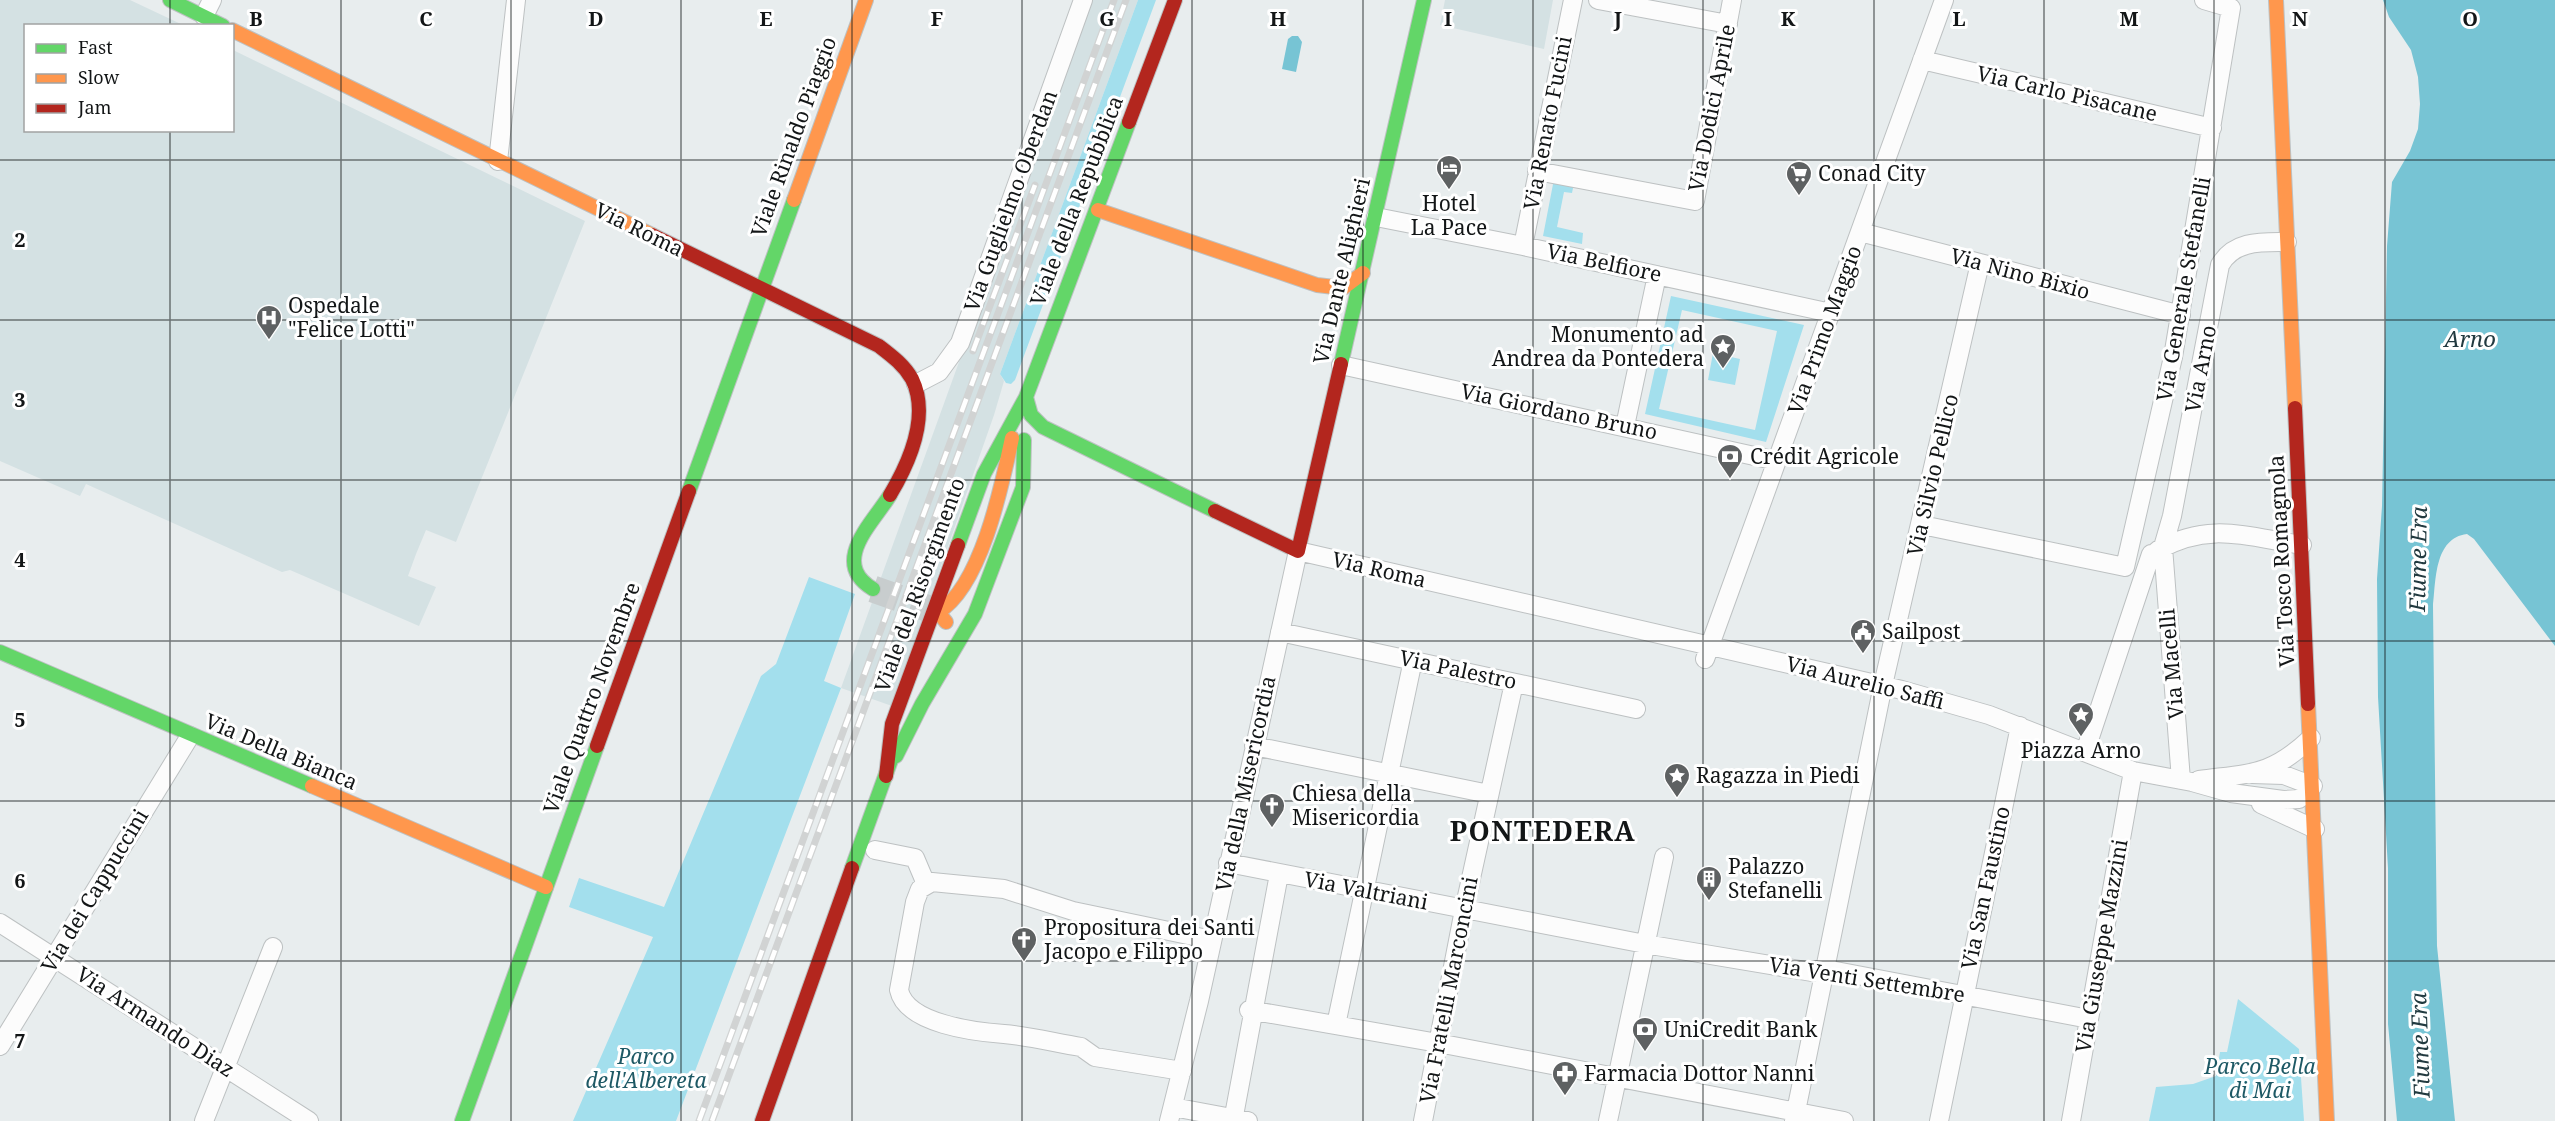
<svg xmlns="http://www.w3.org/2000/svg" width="2555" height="1121" viewBox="0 0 2555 1121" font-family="'Noto Serif',serif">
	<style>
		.built { fill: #d4e1e3 }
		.green { fill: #a3dfed; fill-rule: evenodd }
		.water { fill: #77c4d4 }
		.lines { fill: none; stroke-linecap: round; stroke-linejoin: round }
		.secondary-tunnel { stroke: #c8cdce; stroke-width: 27; stroke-dasharray: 27 14; stroke-linecap: butt }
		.street-casing { stroke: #bdc1c2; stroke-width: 20 }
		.fast-casing { stroke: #bdc1c2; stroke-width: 16 }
		.slow-casing { stroke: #bdc1c2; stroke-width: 16 }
		.jam-casing { stroke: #bdc1c2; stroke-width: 16 }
		.street { stroke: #fcfcfc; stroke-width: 18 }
		.fast { stroke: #63d668; stroke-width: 14 }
		.slow { stroke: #ff974d; stroke-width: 14 }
		.jam { stroke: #b3261e; stroke-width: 14 }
		.rail-casing { stroke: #d1d3d3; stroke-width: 7 }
		.rail { stroke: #fff; stroke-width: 4.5; stroke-dasharray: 14; stroke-linecap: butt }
		.grid { fill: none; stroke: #131617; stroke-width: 1.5; stroke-opacity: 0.55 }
		.labels { text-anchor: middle; stroke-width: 6; stroke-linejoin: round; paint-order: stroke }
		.street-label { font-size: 21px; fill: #131617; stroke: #fff }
		.poi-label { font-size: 21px; fill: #131617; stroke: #fff; text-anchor: start }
		.park-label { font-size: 21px; font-style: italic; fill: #1e5965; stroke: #fff }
		.water-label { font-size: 22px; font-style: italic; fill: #223a40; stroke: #fff }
		.district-label { font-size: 27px; font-weight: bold; letter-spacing: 1.5px; fill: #131617; stroke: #fff }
		.grid-label { font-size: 20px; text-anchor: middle; font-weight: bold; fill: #131617; stroke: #fff; stroke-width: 6; stroke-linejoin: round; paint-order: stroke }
	</style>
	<rect width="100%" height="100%" fill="#e8edee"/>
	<path class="built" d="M0 0H130L183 25 26 26V130H232L233 50 585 221 456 542 426 530 416 554 408 576 436 587 419 626 290 570 282 572 86 484 80 496 0 461Z
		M1090 0H1138L1000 374 1004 381 994 415 892 706 841 688Z
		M1445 0H1553L1544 49 1440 25Z"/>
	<path class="green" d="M1138 0H1156L1015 380 1011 384 1006 383 1000 374Z
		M1554 179 1574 183 1572 193 1564 192 1557 227 1583 233 1582 244 1543 236Z
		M1671 296 1804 325 1766 442 1645 414ZM1682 310 1777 331 1755 430 1659 409Z
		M1713 353 1740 359 1735 385 1708 380Z
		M809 577 855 594 824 681 841 688 676 1121H573L653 937 569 907 579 878 664 907 761 676 776 664Z
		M2238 999 2299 1049 2304 1121H2149L2156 1087 2193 1084 2216 1076 2220 1052H2227Z"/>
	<path class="water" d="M2383 0H2555V646L2474 539 2467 534C2434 538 2436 581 2433 606L2437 946 2455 1121H2397L2388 1024V868L2378 697 2377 579 2382 506 2387 246 2392 182 2410 151 2418 129 2420 104 2418 77 2411 50 2389 17Z
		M1292 36H1298L1302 42 1296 72 1282 69 1288 39Z"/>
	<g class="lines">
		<path class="secondary-tunnel" d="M873 589 938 612"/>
		<defs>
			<path id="street" d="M1598 0 1728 24
				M204 16 212 0
				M1922 60 2212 128
				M498 161 516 0
				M1537 171 1695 201 1732 0
				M1376 217 1523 246 1831 313
				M1860 232 2181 315
				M1523 246 1573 0
				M1341 365 1777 461
				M916 384 939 372 960 343 1083 0
				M1625 426 1657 275
				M1922 525 2125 567
				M2158 550C2210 521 2247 537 2302 545
				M2125 567 2173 357 2231 8 2204 0
				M1280 632 1636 709
				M1705 659 1944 0
				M1254 746 1489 794
				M2085 752 2151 554
				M2181 780 2163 547 2172 516 2220 265C2234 240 2262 242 2287 242
				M2199 780C2251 773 2271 776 2311 738
				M2261 804 2315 829
				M875 850 915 858 926 884
				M1228 863 1645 944 1824 974 1836 971 2089 1019
				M0 923 309 1121
				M1249 1010 1438 1043 1844 1121
				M1336 1025 1413 660
				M0 1046 190 736
				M1182 1071 1095 1057 1081 1047C1056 1043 1029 1036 1004 1034 976 1032 906 1024 899 990L915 902 920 889 932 882 1004 889 1073 911 1212 940
				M1173 1107 1248 1121
				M204 1121 273 947
				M1169 1121 1199 1001 1298 551 1902 690 1989 715 2133 771 2192 782 2231 793 2283 800 2299 799 2313 786 2284 775 2252 774
				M1233 1121 1279 874
				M1423 1121 1464 910 1514 683
				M1608 1121 1664 857
				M1794 1121 1883 685 1980 263
				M1939 1121 2020 726
				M2071 1121 2133 771"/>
			<path id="fast" d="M170 0 223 26
				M1341 364 1424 0
				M1026 397 1031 415 1043 427 1215 511
				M689 491 794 200
				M958 545 984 474 1026 397 1129 122
				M873 589C829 562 873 523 890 495
				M0 652 312 786
				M896 756 922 704 975 614 1023 487 1024 440
				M852 868 891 760
				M462 1121 597 746"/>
			<path id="slow" d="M2276 0 2295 408
				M232 30 652 235
				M794 200 866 0
				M1098 210 1317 285 1343 288 1363 273
				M946 622 938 612C981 587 1002 485 1012 438
				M2308 704 2327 1121
				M312 786 546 887"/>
			<path id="jam" d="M1129 122 1175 0
				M652 235 879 346C892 356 904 365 912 379 930 416 909 463 890 495
				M2295 408 2308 704
				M1215 511 1298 551 1341 364
				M597 746 689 491
				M886 776 892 724 958 545
				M762 1121 852 868"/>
		</defs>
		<use href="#street" class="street-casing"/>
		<use href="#fast" class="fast-casing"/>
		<use href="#slow" class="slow-casing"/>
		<use href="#jam" class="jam-casing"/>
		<use href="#street" class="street"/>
		<use href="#fast" class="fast"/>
		<use href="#slow" class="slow"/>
		<use href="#jam" class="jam"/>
		<defs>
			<path id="rail" d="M973 351 1035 185
				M699 1121 1114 0
				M712 1121 1126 0"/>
		</defs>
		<use href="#rail" class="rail-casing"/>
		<use href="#rail" class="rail"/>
	</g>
	<path class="grid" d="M170 0V26M341 0V1121M511 0V1121M681 0V1121M852 0V1121M1022 0V1121M1192 0V1121M1363 0V1121M1533 0V1121M1703 0V1121M1874 0V1121M2044 0V1121M2214 0V1121M2385 0V1121M170 130V1121M0 160H2555M0 320H2555M0 480H2555M0 641H2555M0 801H2555M0 961H2555"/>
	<defs>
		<symbol id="hotel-pin" viewBox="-11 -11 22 30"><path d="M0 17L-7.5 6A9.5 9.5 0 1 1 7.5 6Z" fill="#5e6162" stroke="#fff"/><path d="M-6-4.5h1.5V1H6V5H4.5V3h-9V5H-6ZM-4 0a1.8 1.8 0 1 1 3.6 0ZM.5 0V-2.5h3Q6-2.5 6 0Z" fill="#fff"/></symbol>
		<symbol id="supermarket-pin" viewBox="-11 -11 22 30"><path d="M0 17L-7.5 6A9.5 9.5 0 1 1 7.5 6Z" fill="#5e6162" stroke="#fff"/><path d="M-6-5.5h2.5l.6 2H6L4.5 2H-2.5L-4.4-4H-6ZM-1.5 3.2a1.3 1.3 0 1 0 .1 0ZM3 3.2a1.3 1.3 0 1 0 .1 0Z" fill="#fff"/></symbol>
		<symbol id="hospital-pin" viewBox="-11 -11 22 30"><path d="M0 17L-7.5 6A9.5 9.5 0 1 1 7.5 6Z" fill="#5e6162" stroke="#fff"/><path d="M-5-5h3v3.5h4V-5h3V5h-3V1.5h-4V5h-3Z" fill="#fff"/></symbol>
		<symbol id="sight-pin" viewBox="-11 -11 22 30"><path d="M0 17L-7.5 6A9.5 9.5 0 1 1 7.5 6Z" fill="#5e6162" stroke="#fff"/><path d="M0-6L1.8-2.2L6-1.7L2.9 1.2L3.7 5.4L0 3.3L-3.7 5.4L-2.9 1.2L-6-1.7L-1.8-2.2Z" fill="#fff"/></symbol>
		<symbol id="bank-pin" viewBox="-11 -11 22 30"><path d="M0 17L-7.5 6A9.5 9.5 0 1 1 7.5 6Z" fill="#5e6162" stroke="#fff"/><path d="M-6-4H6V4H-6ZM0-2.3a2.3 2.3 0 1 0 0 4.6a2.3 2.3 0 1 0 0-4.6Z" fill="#fff"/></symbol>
		<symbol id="civic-pin" viewBox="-11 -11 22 30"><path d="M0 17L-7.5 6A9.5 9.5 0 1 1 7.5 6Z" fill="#5e6162" stroke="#fff"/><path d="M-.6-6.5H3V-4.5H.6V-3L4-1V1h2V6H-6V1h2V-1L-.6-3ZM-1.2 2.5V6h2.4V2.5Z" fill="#fff"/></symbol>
		<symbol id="church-pin" viewBox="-11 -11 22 30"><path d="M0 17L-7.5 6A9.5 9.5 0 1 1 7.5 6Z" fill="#5e6162" stroke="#fff"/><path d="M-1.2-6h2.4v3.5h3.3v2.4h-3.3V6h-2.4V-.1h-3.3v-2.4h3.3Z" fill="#fff"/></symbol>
		<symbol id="building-pin" viewBox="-11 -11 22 30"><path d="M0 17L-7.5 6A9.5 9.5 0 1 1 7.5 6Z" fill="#5e6162" stroke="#fff"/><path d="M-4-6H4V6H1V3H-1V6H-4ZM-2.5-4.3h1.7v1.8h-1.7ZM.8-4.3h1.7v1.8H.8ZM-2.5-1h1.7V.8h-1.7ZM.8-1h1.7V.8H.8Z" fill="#fff"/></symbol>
		<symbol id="pharmacy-pin" viewBox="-11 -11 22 30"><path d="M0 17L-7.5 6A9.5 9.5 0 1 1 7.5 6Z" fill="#5e6162" stroke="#fff"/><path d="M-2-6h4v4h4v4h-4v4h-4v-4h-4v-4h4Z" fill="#fff"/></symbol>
	</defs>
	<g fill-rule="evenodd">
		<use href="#hotel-pin" x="1434" y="153" width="30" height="40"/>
		<use href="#supermarket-pin" x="1784" y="159" width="30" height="40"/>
		<use href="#hospital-pin" x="254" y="303" width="30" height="40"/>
		<use href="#sight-pin" x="1708" y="332" width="30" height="40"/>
		<use href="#bank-pin" x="1715" y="442" width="30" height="40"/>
		<use href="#civic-pin" x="1848" y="617" width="30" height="40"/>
		<use href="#sight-pin" x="2066" y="700" width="30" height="40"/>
		<use href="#sight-pin" x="1662" y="761" width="30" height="40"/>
		<use href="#church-pin" x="1257" y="791" width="30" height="40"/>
		<use href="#building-pin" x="1694" y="864" width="30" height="40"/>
		<use href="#church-pin" x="1009" y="925" width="30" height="40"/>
		<use href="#bank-pin" x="1630" y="1015" width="30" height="40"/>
		<use href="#pharmacy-pin" x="1550" y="1059" width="30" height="40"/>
	</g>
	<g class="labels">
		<g class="street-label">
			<text transform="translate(2067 94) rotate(13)" y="7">Via Carlo Pisacane</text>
			<text transform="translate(1712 108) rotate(-79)" y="7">Via Dodici Aprile</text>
			<text transform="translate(1548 123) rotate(-79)" y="7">Via Renato Fucini</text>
			<text transform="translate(794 137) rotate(-70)" y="7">Viale Rinaldo Piaggio</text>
			<text transform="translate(1011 201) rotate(-70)" y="7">Via Guglielmo Oberdan</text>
			<text transform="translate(1077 201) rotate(-69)" y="7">Viale della Repubblica</text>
			<text transform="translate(639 230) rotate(26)" y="7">Via Roma</text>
			<text transform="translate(1604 263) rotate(12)" y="7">Via Belfiore</text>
			<text transform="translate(1342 271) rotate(-77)" y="7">Via Dante Alighieri</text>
			<text transform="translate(2020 274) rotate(15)" y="7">Via Nino Bixio</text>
			<text transform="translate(2184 289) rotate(-80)" y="7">Via Generale Stefanelli</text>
			<text transform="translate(1825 330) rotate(-70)" y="7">Via Primo Maggio</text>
			<text transform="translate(2201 369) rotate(-79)" y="7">Via Arno</text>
			<text transform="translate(1559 412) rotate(12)" y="7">Via Giordano Bruno</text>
			<text transform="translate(1933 475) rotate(-77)" y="7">Via Silvio Pellico</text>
			<text transform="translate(2282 561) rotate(-93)" y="7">Via Tosco Romagnola</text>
			<text transform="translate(1379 570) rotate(13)" y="7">Via Roma</text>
			<text transform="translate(920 585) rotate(-70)" y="7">Viale del Risorgimento</text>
			<text transform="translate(2172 664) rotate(-95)" y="7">Via Macelli</text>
			<text transform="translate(1458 670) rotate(12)" y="7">Via Palestro</text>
			<text transform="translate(1865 683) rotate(14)" y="7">Via Aurelio Saffi</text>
			<text transform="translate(592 698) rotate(-70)" y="7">Viale Quattro Novembre</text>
			<text transform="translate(281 752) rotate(23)" y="7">Via Della Bianca</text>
			<text transform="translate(1246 784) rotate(-78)" y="7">Via della Misericordia</text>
			<text transform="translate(1986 888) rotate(-78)" y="7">Via San Faustino</text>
			<text transform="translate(95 891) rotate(-59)" y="7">Via dei Cappuccini</text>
			<text transform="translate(1366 891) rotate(11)" y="7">Via Valtriani</text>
			<text transform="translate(2102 946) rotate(-80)" y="7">Via Giuseppe Mazzini</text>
			<text transform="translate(1867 980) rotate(9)" y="7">Via Venti Settembre</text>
			<text transform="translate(1449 990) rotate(-79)" y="7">Via Fratelli Marconcini</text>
			<text transform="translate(155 1022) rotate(33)" y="7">Via Armando Diaz</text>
		</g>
		<g class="poi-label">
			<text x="1818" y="181">Conad City</text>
			<text x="1449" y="211" text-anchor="middle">Hotel<tspan x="1449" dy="24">La Pace</tspan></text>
			<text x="288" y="313">Ospedale<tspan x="288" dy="24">"Felice Lotti"</tspan></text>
			<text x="1704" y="342" text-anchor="end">Monumento ad<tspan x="1704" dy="24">Andrea da Pontedera</tspan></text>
			<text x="1750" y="464">Crédit Agricole</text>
			<text x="1882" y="639">Sailpost</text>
			<text x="2081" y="758" text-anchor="middle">Piazza Arno</text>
			<text x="1696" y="783">Ragazza in Piedi</text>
			<text x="1292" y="801">Chiesa della<tspan x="1292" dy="24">Misericordia</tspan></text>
			<text x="1728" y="874">Palazzo<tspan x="1728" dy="24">Stefanelli</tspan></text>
			<text x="1044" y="935">Propositura dei Santi<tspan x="1044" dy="24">Jacopo e Filippo</tspan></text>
			<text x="1664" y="1037">UniCredit Bank</text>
			<text x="1584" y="1081">Farmacia Dottor Nanni</text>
		</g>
		<g class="park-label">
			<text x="646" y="1064">Parco<tspan x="646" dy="24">dell'Albereta</tspan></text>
			<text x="2260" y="1074">Parco Bella<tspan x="2260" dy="24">di Mai</tspan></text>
		</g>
		<g class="water-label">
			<text x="2470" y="347">Arno</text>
			<text transform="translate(2418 559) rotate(-89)" y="8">Fiume Era</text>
			<text transform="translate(2420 1045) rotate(-92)" y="8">Fiume Era</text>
		</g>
		<g class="district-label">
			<text x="1543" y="841">PONTEDERA</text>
		</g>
	</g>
	<g class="grid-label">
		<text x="256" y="26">B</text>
		<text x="426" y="26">C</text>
		<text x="596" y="26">D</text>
		<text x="766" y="26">E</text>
		<text x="937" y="26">F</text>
		<text x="1107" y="26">G</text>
		<text x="1278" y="26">H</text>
		<text x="1448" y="26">I</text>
		<text x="1618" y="26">J</text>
		<text x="1788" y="26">K</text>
		<text x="1959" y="26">L</text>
		<text x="2129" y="26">M</text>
		<text x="2300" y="26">N</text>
		<text x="2470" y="26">O</text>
		<text x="20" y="247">2</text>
		<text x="20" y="407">3</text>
		<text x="20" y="567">4</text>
		<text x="20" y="727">5</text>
		<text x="20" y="888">6</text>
		<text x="20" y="1048">7</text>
	</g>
	<rect x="24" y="24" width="210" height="108" fill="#ffffff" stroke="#a1a2a2" stroke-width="1.5"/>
	<rect x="36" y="44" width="30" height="9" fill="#63d668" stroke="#a1a2a2" stroke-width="1.5"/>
	<text x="78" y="54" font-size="18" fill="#131617">Fast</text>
	<rect x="36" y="74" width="30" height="9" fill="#ff974d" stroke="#a1a2a2" stroke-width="1.5"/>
	<text x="78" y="84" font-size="18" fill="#131617">Slow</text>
	<rect x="36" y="104" width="30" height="9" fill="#b3261e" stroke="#a1a2a2" stroke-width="1.5"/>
	<text x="78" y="114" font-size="18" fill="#131617">Jam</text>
</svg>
